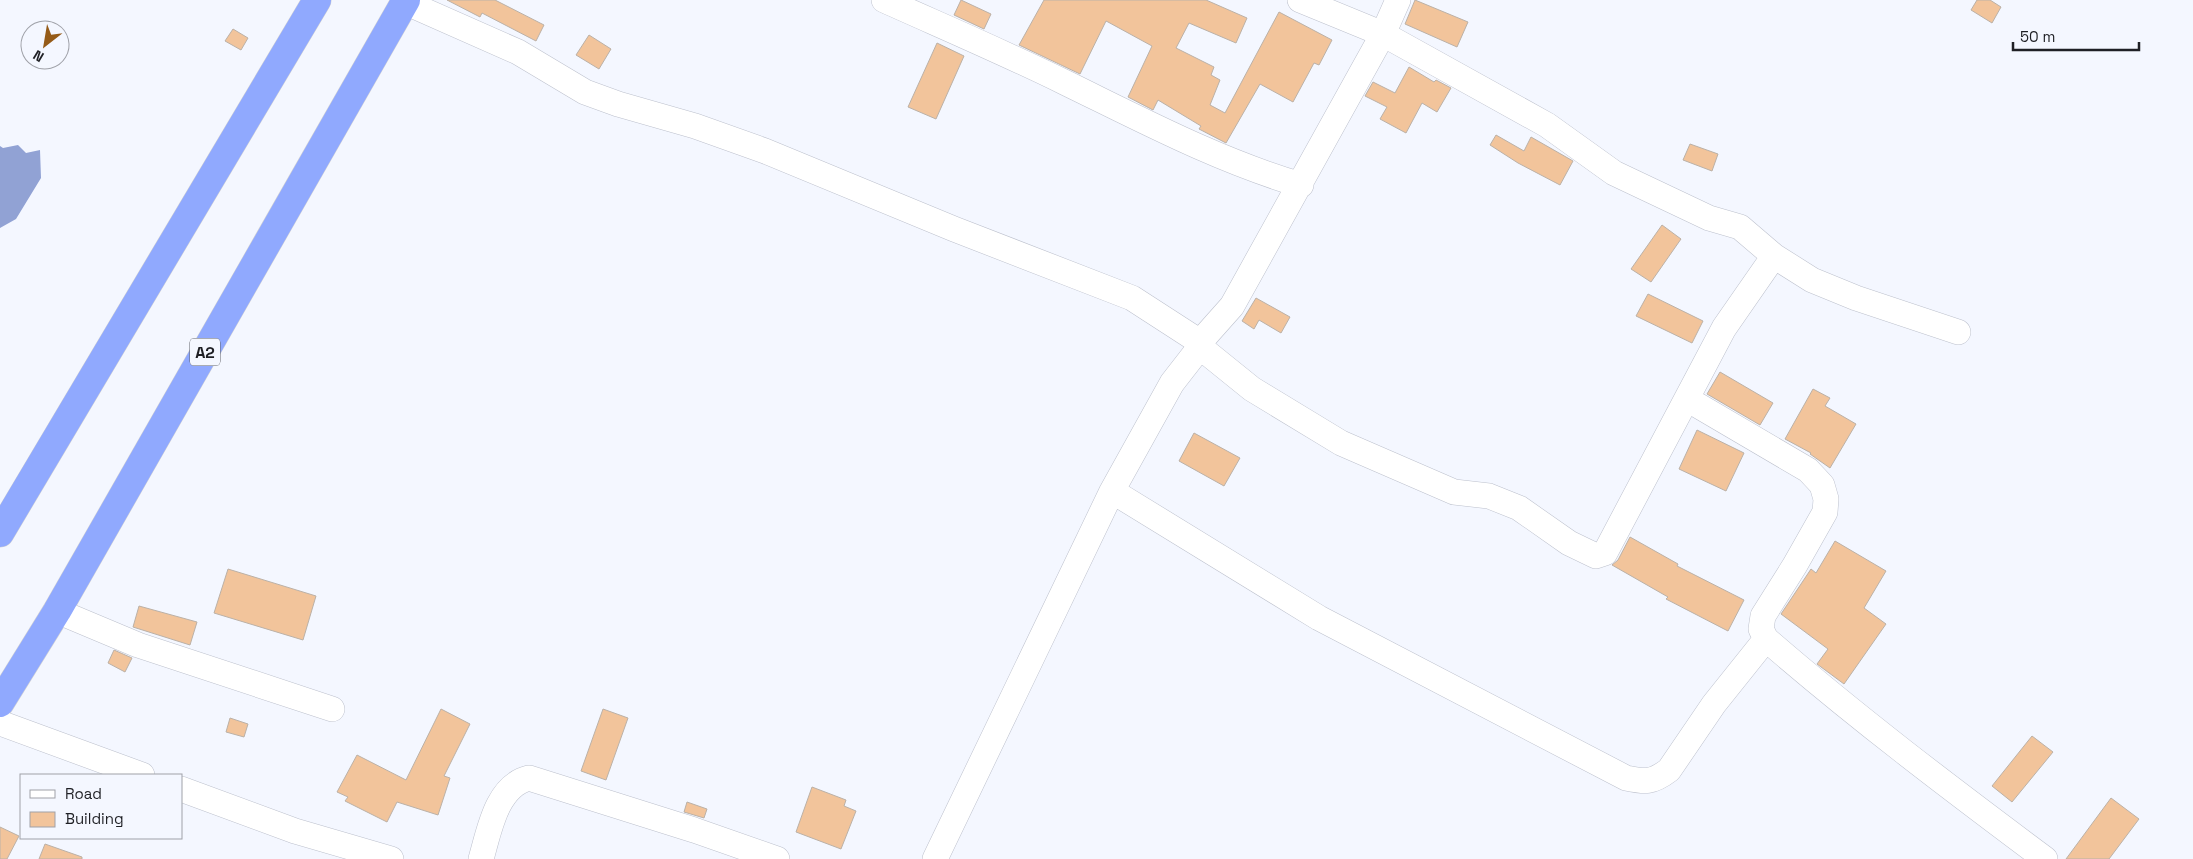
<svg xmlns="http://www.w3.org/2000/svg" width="2193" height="859" viewBox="0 0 2193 859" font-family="'Space Grotesk',sans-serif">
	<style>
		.water { fill: #91a2d4 }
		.building { fill: #f2c49b; stroke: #bbb1a7 }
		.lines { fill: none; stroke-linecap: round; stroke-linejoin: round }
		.minor-casing { stroke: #bdc1cd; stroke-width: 26 }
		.highway-casing { stroke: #d2d2d3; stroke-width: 29 }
		.minor { stroke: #fff; stroke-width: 25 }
		.highway { stroke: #90a9fe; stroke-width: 28 }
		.labels { text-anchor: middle; stroke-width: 4; stroke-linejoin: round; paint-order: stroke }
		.shield { fill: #f4f7ff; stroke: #5f6066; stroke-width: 1 }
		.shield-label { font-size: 16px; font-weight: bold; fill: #1f2025 }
	</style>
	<rect width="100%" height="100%" fill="#f4f7ff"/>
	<path class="water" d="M18 145 26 153 40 150 41 178 16 219 0 228V146L3 148Z"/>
	<path class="building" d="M447 0H495L544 25 536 41 482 13 480 17Z
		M961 0 991 14 984 29 954 15Z
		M1044 0H1206L1247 18 1236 43 1189 23 1176 48 1214 67 1211 75 1220 80 1210 105 1225 113 1279 12 1332 40 1319 65 1314 63 1293 102 1260 84 1226 143 1199 129 1201 126 1158 100 1153 110 1128 97 1152 46 1108 22 1106 21 1080 74 1019 45Z
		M1415 0 1468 22 1457 47 1405 24Z
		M1977 0H1990L2001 7 1992 23 1971 10Z
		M233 29 248 38 241 50 225 41Z
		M589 35 611 49 599 69 576 55Z
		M937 43 964 56 936 119 908 107Z
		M1409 67 1434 82 1436 80 1451 88 1437 112 1422 103 1406 133 1380 119 1387 107 1365 96 1373 82 1395 93Z
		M1496 135 1524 151 1531 137 1573 161 1560 185 1518 163 1490 145Z
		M1690 144 1718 154 1712 171 1683 160Z
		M1662 225 1681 239 1651 282 1631 269Z
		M1648 294 1703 321 1692 343 1636 316Z
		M1256 298 1290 317 1281 333 1259 320 1254 329 1242 321Z
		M1720 372 1773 403 1760 425 1707 394Z
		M1813 389 1830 398 1825 406 1856 424 1830 468 1810 454 1811 453 1785 439Z
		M1697 430 1744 453 1726 491 1679 469Z
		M1194 433 1240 458 1224 486 1179 461Z
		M1630 537 1678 564 1677 566 1744 600 1728 631 1666 599 1668 597 1612 565 1618 560Z
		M1835 541 1886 571 1864 608 1886 624 1844 684 1817 664 1828 649 1781 614 1811 569 1816 573Z
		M228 569 316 596 303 640 214 613Z
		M139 606 197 622 190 645 133 627Z
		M114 650 132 658 125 672 108 663Z
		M441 709 470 724 444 776 450 778 438 815 397 802 387 822 345 801 348 797 337 792 357 755 406 780Z
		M603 709 628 718 606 780 581 771Z
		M230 718 248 724 244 737 226 732Z
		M2032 736 2053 752 2012 802 1992 786Z
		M812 787 846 800 844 806 856 811 841 849 796 832Z
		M2111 798 2139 819 2109 859H2066Z
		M687 802 707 809 704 818 684 812Z
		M0 827 19 836 7 859H0Z
		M45 844 82 857V859H39Z"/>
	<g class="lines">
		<defs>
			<path id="minor" d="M884 0C944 27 1005 53 1064 82 1142 120 1217 160 1301 185
				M1300 0 1383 34 1547 125 1614 173 1709 218 1740 227 1774 256 1812 280 1856 298 1958 332
				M405 2 518 52 585 92 618 104 695 126 765 151 954 229 1132 298 1200 342
				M1200 347 1252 389 1341 443 1454 492 1489 496 1519 508 1569 543 1596 556 1605 553 1724 328 1774 256
				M1687 399 1808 470 1822 485 1826 499 1825 512 1795 565 1763 616 1761 629 1766 639C1856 717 1950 788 2045 859
				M1112 491 1319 618 1626 778C1645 782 1652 783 1669 770L1714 704 1766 639
				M57 611 138 645 332 709
				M0 723 142 775
				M181 789 295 831 391 859
				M481 859C489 832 496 786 529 778L694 830 777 859
				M935 859 1112 491 1172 383 1200 347V342L1232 306 1383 34 1398 0"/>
			<path id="highway" d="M0 533 317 0
				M0 703 57 611 406 0"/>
		</defs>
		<use href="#minor" class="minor-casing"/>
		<use href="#highway" class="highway-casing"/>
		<use href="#minor" class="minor"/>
		<use href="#highway" class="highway"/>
	</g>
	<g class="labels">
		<rect class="shield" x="190" y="338.5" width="30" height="27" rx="4"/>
		<g class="shield-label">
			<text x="205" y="358">A2</text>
		</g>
	</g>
	<rect x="20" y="774" width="162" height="65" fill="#f4f7ff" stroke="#9fa1a8"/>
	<rect x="30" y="790" width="25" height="8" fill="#ffffff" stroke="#9fa1a8"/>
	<text x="65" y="799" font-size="15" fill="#1f2025">Road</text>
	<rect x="30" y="812" width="25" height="15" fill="#f2c49b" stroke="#9fa1a8"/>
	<text x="65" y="824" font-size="15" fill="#1f2025">Building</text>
	<g transform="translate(45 45) rotate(211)"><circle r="24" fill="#f4f7ff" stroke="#9fa1a8"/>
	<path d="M0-4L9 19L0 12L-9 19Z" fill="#955b18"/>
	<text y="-8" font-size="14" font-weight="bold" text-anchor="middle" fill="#1f2025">N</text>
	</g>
	<path d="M2013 42v8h126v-8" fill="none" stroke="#1f2025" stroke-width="2.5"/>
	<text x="2020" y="42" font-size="15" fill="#1f2025" stroke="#f4f7ff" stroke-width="4" paint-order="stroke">50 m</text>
</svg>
